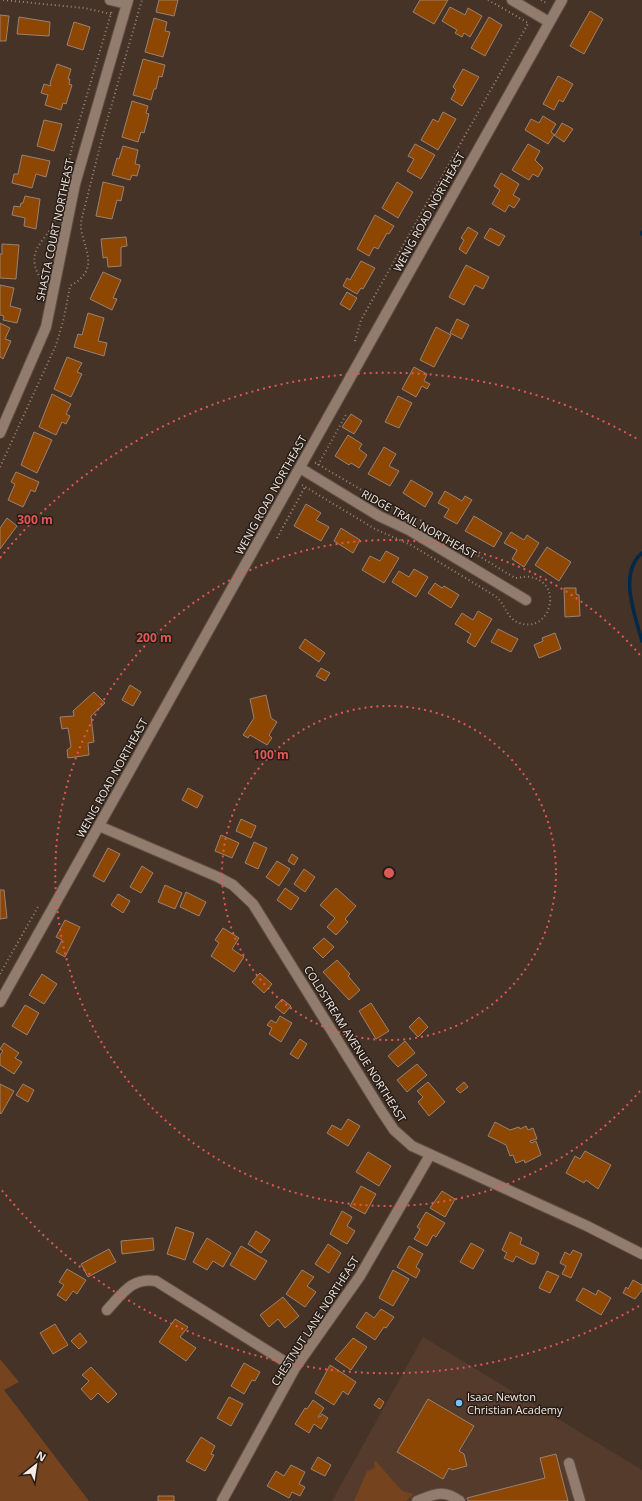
<svg xmlns="http://www.w3.org/2000/svg" width="642" height="1501" viewBox="0 0 642 1501" font-family="'Open Sans',sans-serif">
	<style>
		.built { fill: #543b2b }
		.green { fill: #75431e }
		.lines { fill: none; stroke-linecap: round; stroke-linejoin: round }
		.stream { stroke: #002947; stroke-width: 3.5 }
		.building { fill: #8e4702; stroke: #988273 }
		.minor-casing { stroke: #615046; stroke-width: 12 }
		.path { stroke: #96867c; stroke-width: 2; stroke-dasharray: 1 3; stroke-linecap: butt }
		.minor { stroke: #927c6d; stroke-width: 10 }
		.ring { fill: none; stroke: #de5856; stroke-width: 2; stroke-dasharray: 2 4 }
		.poi-dot { fill: #79bff8; stroke: #261d17; stroke-width: 1.5 }
		.labels { text-anchor: middle; stroke-width: 3; stroke-linejoin: round; paint-order: stroke }
		.street-label { font-size: 11px; fill: #f6eae2; stroke: #261d17 }
		.poi-label { font-size: 11px; fill: #f6eae2; stroke: #261d17; text-anchor: start }
		.centre { fill: #de5856; stroke: #261d17; stroke-width: 2 }
		.ring-label { font-size: 12px; text-anchor: middle; font-weight: bold; fill: #de5856; stroke: #261d17; stroke-width: 3; stroke-linejoin: round; paint-order: stroke }
	</style>
	<rect width="100%" height="100%" fill="#463327"/>
	<path class="built" d="M423 1337 642 1470V1501H332Z"/>
	<path class="green" d="M0 1359 19 1382 4 1390 89 1501H0Z
		M376 1461 402 1491 414 1494 406 1501H354L367 1471 375 1468 374 1462Z"/>
	<g class="lines">
		<path class="stream" d="M642 232V234
			M642 553C618 573 635 615 642 641"/>
	</g>
	<path class="building" d="M159 0H178L174 16 156 12Z
		M420 0H448L434 24 413 12Z
		M450 7 465 15 468 8 482 16 470 37 464 33 462 37 455 33 457 30 442 21Z
		M590 11 603 19 584 54 570 46Z
		M0 15 9 16 6 41H0Z
		M19 17 50 22 49 36 17 34Z
		M489 17 502 25 485 56 471 48Z
		M154 18 167 22 165 31 170 32 163 57 145 52Z
		M74 22 90 27 83 50 67 45Z
		M143 59 165 65 162 77 159 76 156 89H154L151 100 133 95Z
		M57 64 71 69 68 79H70L69 84 72 85 66 104 63 103 61 110 45 105 48 95 41 93 44 84 51 86 50 83Z
		M463 69 479 77 462 106 451 99 456 90 453 87Z
		M558 76 573 84 563 102 559 100 554 110 543 104Z
		M132 101 148 106 146 113 149 114 144 133 141 132 138 142 122 137Z
		M443 112 456 119 438 150 421 140 433 119 438 122Z
		M543 116 556 124 551 132 555 135 562 123 573 129 564 142 554 135 548 144 525 130 531 119 539 123Z
		M44 120 62 124 54 151 37 146Z
		M415 144 435 155 421 179 407 171 414 159 408 156Z
		M528 144 540 151 535 160 543 168 538 177 533 174 529 180 512 170Z
		M123 146 138 150 135 164 140 165 137 176 132 175 130 180 112 175 117 158 119 159Z
		M22 155 50 161 46 177 36 174 32 188 12 183 14 174H18Z
		M501 173 519 184 513 195 520 199 514 208 509 205 505 212 492 204 500 190 494 186Z
		M103 182 124 187 121 201 117 200 112 219 96 216Z
		M397 182 413 192 398 218 382 208Z
		M25 196 40 199 36 229 24 226 25 218 12 215 14 206 20 207 21 203H23Z
		M375 215 394 226 389 234 387 233 378 249 374 247 369 256 357 249Z
		M468 227 478 233 466 254 459 249 464 240 461 238Z
		M490 228 505 236 499 246 484 238Z
		M126 237 127 246 121 247V266L108 267 107 257 103 258 101 239Z
		M2 244 19 245 16 279 0 278V254H2Z
		M361 261 375 268 363 289 361 288 357 294 343 286 347 278 350 280Z
		M466 265 489 277 483 289 475 285 464 305 449 297Z
		M103 272 121 280 113 298 117 299 112 310 90 299Z
		M0 285 14 288 10 306 21 309 17 323 3 320 4 316 0 315Z
		M347 292 357 298 350 310 340 304Z
		M88 313 104 318 98 341 107 343 104 356 74 347 78 334 82 335Z
		M457 319 469 325 462 339 450 333Z
		M0 323 10 328 5 339 11 341 3 359 0 357Z
		M436 327 451 335 434 367 420 360Z
		M67 357 82 363 77 372 82 374 71 397 54 389Z
		M414 367 427 374 424 381 430 384 427 389 422 386 416 397 402 389Z
		M52 394 71 404 66 414 70 416 66 424 62 422 56 435 39 427Z
		M398 396 412 403 399 428 385 422Z
		M351 414 362 421 354 434 342 427Z
		M34 432 52 440 37 473 21 465Z
		M348 435 362 444 359 449 367 455 359 468 351 463 349 465 335 456Z
		M384 447 396 454 389 466 399 471 390 486 368 474Z
		M16 472 39 482 35 492 31 490 23 507 8 500 15 484 11 482Z
		M411 480 433 493 425 507 403 493Z
		M445 491 462 501 465 496 472 500 457 524 444 517 449 509 438 503Z
		M306 504 321 513 316 520 329 527 321 541 294 526Z
		M474 516 502 533 494 547 465 531Z
		M7 518 17 526 0 549V528Z
		M341 528 360 540 353 553 334 541Z
		M511 532 524 540 527 535 539 543 524 567 512 559 517 550 504 543Z
		M547 547 571 562 559 581 535 565Z
		M386 551 399 558 384 583 362 570 370 556 380 561Z
		M414 569 428 577 416 597 392 582 399 571 409 577Z
		M435 583 442 588 444 586 459 595 451 608 428 593Z
		M564 588H576V594L579 595 580 616 565 617Z
		M478 611 492 619 475 647 467 642 471 634 455 624 462 613 473 620Z
		M498 629 518 639 511 652 491 642Z
		M555 633 561 649 539 658 534 645 543 641 542 638Z
		M305 639 325 653 319 662 299 648Z
		M321 668 330 673 325 681 316 676Z
		M130 685 141 692 133 706 122 700Z
		M94 692 105 703 91 716 94 742 88 743 89 755 68 758 67 750 71 747 68 728 62 729 60 717 74 716 73 711Z
		M266 695 271 718 277 722 269 735 272 738 267 745 250 735 248 738 243 735 254 718 250 699Z
		M188 788 203 796 197 808 182 800Z
		M241 819 256 826 251 838 236 831Z
		M221 835 239 843 232 858 215 851Z
		M254 842 267 848 258 869 245 863Z
		M108 848 120 854 104 882 93 876Z
		M292 854 298 858 294 865 288 861Z
		M277 861 290 869 279 886 266 877Z
		M142 866 153 873 141 893 130 887Z
		M304 869 315 877 305 892 294 884Z
		M165 885 182 893 175 909 158 902Z
		M285 888 299 898 291 910 277 900Z
		M336 888 356 906 345 919 348 922 336 935 327 927 335 918 320 905Z
		M0 890H4L7 918 0 919Z
		M186 892 206 902 199 916 180 907Z
		M118 894 130 901 123 913 111 905Z
		M65 920 80 927 65 957 56 952 62 940 56 937Z
		M223 928 239 938 232 949 244 957 234 972 211 956 219 943 215 940Z
		M324 938 334 947 323 958 313 948Z
		M337 960 350 974 348 976 360 990 349 1000 323 972Z
		M260 973 272 984 264 993 252 982Z
		M42 974 57 984 44 1004 29 995Z
		M282 999 291 1006 284 1014 275 1007Z
		M371 1003 389 1031 376 1039 359 1011Z
		M25 1005 39 1013 27 1035 12 1026Z
		M280 1016 292 1023 281 1042 269 1034 272 1028 267 1025 271 1020 276 1023Z
		M419 1017 428 1027 418 1037 409 1027Z
		M300 1039 307 1044 298 1059 290 1054Z
		M405 1041 415 1053 398 1067 388 1056Z
		M4 1043 19 1053 15 1058 22 1062 14 1074 0 1065V1055L3 1051 0 1049Z
		M417 1064 427 1075 407 1092 397 1080Z
		M428 1082 445 1102 429 1116 418 1102 423 1097 417 1091Z
		M464 1082 468 1087 460 1093 456 1089Z
		M0 1084 14 1091 1 1114 0 1113Z
		M23 1084 34 1090 28 1102 16 1095Z
		M348 1119 360 1126 348 1146 327 1133 332 1125 341 1130Z
		M495 1122 510 1130 519 1127 520 1129 526 1126 528 1130 533 1128 537 1139 530 1141 531 1143 536 1141 541 1155 525 1163 524 1160 516 1163 513 1155 510 1156 506 1145 488 1136Z
		M585 1151 611 1165 598 1189 586 1180 584 1183 566 1173 575 1156 580 1159Z
		M368 1152 391 1166 379 1186 356 1172Z
		M361 1186 376 1194 365 1214 350 1206Z
		M442 1191 455 1199 445 1217 430 1208Z
		M342 1211 352 1217 347 1226 355 1231 347 1244 330 1234Z
		M426 1212 445 1223 436 1237 433 1235 427 1246 414 1239 420 1229 417 1227Z
		M176 1227 194 1233 185 1260 167 1254Z
		M256 1231 270 1240 261 1253 248 1244Z
		M510 1232 522 1238 520 1244 539 1253 535 1264H531L516 1256 513 1262 504 1258 507 1253 502 1250Z
		M153 1238 154 1250 122 1254 121 1241Z
		M207 1238 231 1253 223 1267 213 1261 207 1270 193 1262Z
		M471 1243 484 1250 473 1269 460 1262Z
		M328 1244 341 1253 329 1273 315 1264Z
		M241 1246 267 1261 255 1280 230 1265Z
		M409 1246 423 1254 416 1267 420 1270 416 1278 397 1267Z
		M109 1249 116 1262 88 1277 81 1264Z
		M573 1250 582 1254 571 1278 562 1274 566 1266 560 1263 565 1252 570 1255Z
		M67 1269 86 1280 77 1294 73 1291 66 1301 57 1295 64 1285 59 1282Z
		M302 1270 314 1277 307 1286 316 1292 305 1307 286 1294Z
		M393 1270 409 1279 393 1306 379 1298Z
		M547 1271 559 1276 550 1293 539 1288Z
		M633 1280 642 1285V1290L635 1299 623 1293 626 1287 628 1289Z
		M583 1288 596 1295 598 1290 611 1298 601 1315 576 1300Z
		M283 1297 299 1316 285 1328 278 1319 269 1327 260 1315Z
		M381 1309 394 1317 386 1328 384 1327 375 1340 356 1327 366 1312 374 1318Z
		M175 1319 188 1327 180 1337 196 1348 186 1361 159 1342Z
		M55 1324 68 1345 53 1354 40 1333Z
		M80 1333 87 1342 79 1349 71 1341Z
		M353 1338 367 1347 351 1370 335 1359Z
		M244 1363 260 1372 255 1381 252 1380 244 1394 231 1386Z
		M330 1365 356 1382 348 1395 343 1391 334 1405 315 1393Z
		M91 1367 117 1394 108 1403 98 1393 91 1400 81 1389 89 1381 82 1375Z
		M229 1397 243 1404 231 1426 217 1418Z
		M379 1398 384 1402 380 1409 374 1405Z
		M428 1399 474 1426 459 1451 464 1454 467 1466 452 1470 449 1468 443 1479 397 1452Z
		M313 1400 324 1408 318 1417H320L322 1414 328 1418 321 1429 314 1424 309 1433 295 1424 305 1408 307 1409Z
		M201 1437 215 1446 211 1454 214 1455 205 1471 186 1461Z
		M556 1454 568 1501H468L467 1498 545 1478 540 1458Z
		M318 1457 331 1465 325 1476 311 1469Z
		M291 1465 305 1472 299 1484 305 1487 300 1496 292 1492 289 1498 267 1486 276 1471 284 1476Z
		M158 1496H174V1501H158Z"/>
	<g class="lines">
		<defs>
			<path id="minor" d="M110 0 127 4
				M512 0 549 22
				M0 433 46 327 75 184 128 0
				M300 468 379 516 409 530 526 600
				M99 826 218 877 233 885 253 904 382 1112 394 1130 412 1146 587 1226 642 1254
				M0 1002 562 0
				M107 1310C122 1294 132 1277 156 1281L295 1368
				M569 1463 580 1501
				M222 1501 295 1368 360 1276 430 1155
				M417 1501C435 1494 443 1489 460 1501"/>
		</defs>
		<use href="#minor" class="minor-casing"/>
		<path class="path" d="M3 0 84 8 111 14
			M488 0 528 23
			M541 0 548 4
			M43 286C42 278 36 273 35 265 31 247 47 238 54 223L74 139 112 10
			M355 341 361 320 529 22
			M318 465 347 413
			M0 467 56 345 64 318 70 286C73 284 77 282 80 279 99 262 79 241 81 222L102 138 142 0
			M302 485 375 529 411 545 495 596C505 603 506 617 517 622 549 637 566 583 530 577 525 576 520 578 515 578L420 520 387 505 314 462
			M277 538 305 487
			M0 974 39 905"/>
		<use href="#minor" class="minor"/>
	</g>
	<g class="ring">
		<circle cx="389" cy="873" r="167"/>
		<path d="M640 1091A333 333 0 1 1 640 655"/>
		<path d="M639 1306A500 500 0 0 1 0 1188M0 558A500 500 0 0 1 639 440"/>
	</g>
	<circle class="poi-dot" cx="459" cy="1403" r="4"/>
	<g class="labels">
		<g class="street-label">
			<text transform="translate(429 212) rotate(-61)" y="4">WENIG ROAD NORTHEAST</text>
			<text transform="translate(55 230) rotate(-78)" y="4">SHASTA COURT NORTHEAST</text>
			<text transform="translate(271 495) rotate(-61)" y="4">WENIG ROAD NORTHEAST</text>
			<text transform="translate(419 524) rotate(29)" y="4">RIDGE TRAIL NORTHEAST</text>
			<text transform="translate(112 778) rotate(-61)" y="4">WENIG ROAD NORTHEAST</text>
			<text transform="translate(355 1044) rotate(58)" y="4">COLDSTREAM AVENUE NORTHEAST</text>
			<text transform="translate(315 1321) rotate(-57)" y="4">CHESTNUT LANE NORTHEAST</text>
		</g>
		<g class="poi-label">
			<text x="467" y="1401">Isaac Newton<tspan x="467" dy="13">Christian Academy</tspan></text>
		</g>
	</g>
	<circle cx="389" cy="873" r="6" class="centre"/>
	<g class="ring-label">
		<text x="35" y="524">300 m</text>
		<text x="154" y="642">200 m</text>
		<text x="271" y="759">100 m</text>
	</g>
	<g transform="translate(36 1465) rotate(30)" stroke="#261d17" stroke-width="3" paint-order="stroke">
	<path d="M0-3L7 15L0 10L-7 15Z" fill="#f6eae2"/>
	<text y="-6" font-size="11" font-weight="bold" text-anchor="middle" fill="#f6eae2">N</text>
	</g>
</svg>
